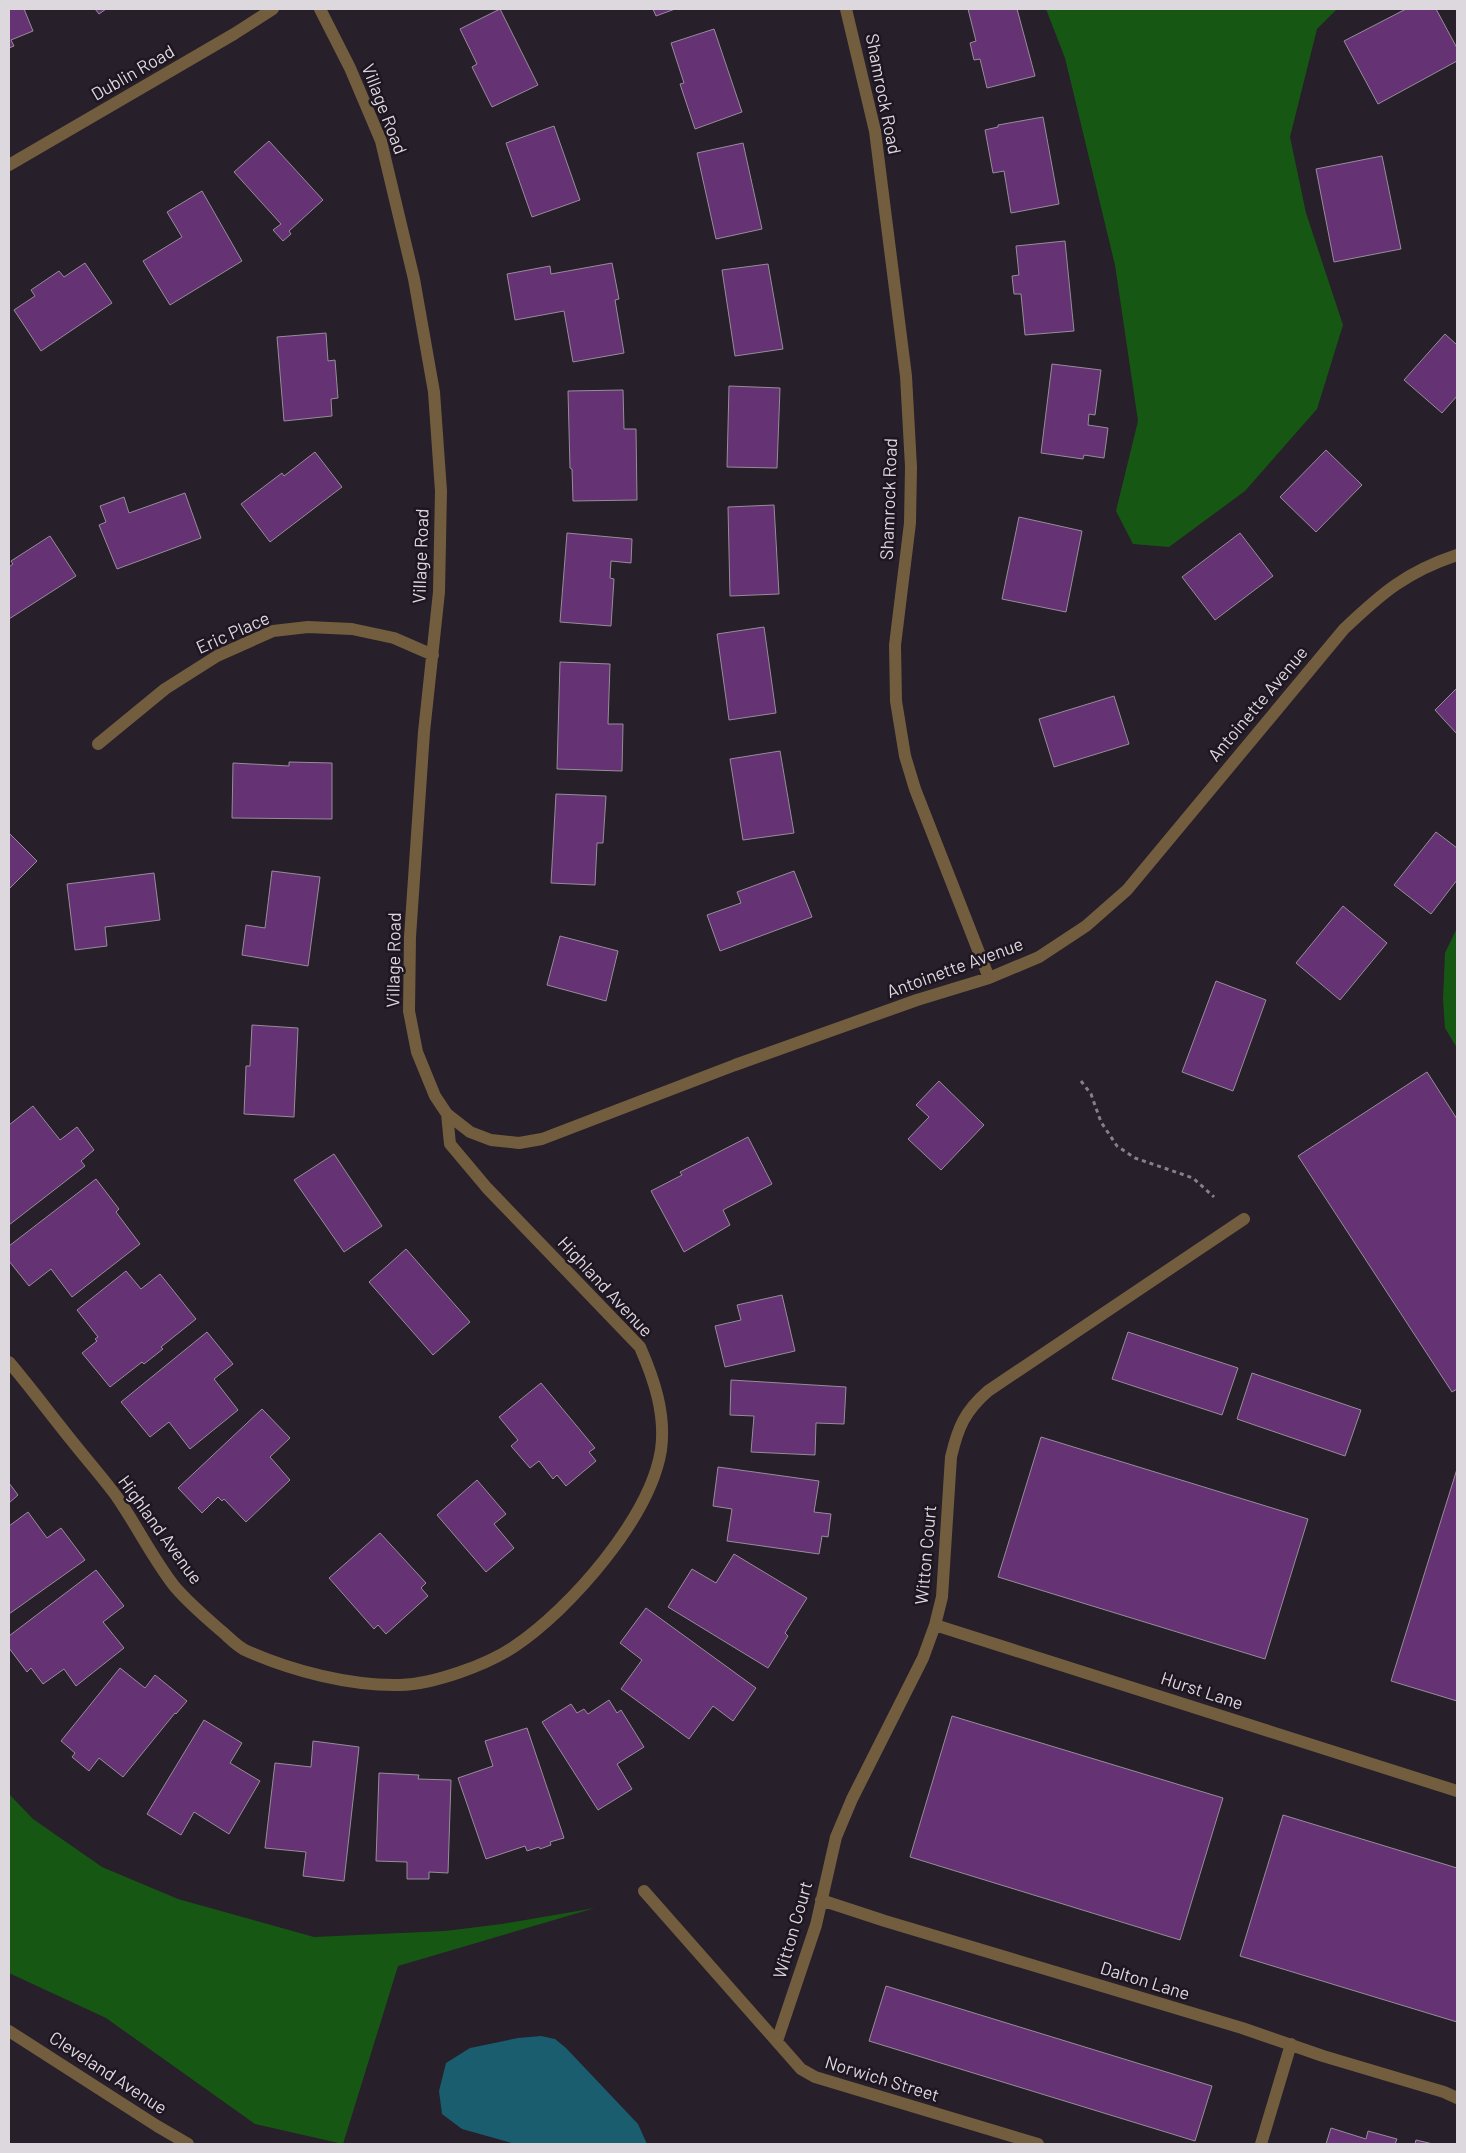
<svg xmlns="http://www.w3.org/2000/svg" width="1466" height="2153" viewBox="0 0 1466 2153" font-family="Barlow,sans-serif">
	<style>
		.forest { fill: #175714 }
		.water { fill: #195d6f }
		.building { fill: #653273; stroke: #968d99 }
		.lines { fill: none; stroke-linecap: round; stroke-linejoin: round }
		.path { stroke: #878088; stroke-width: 3; stroke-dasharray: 4 4; stroke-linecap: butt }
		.minor { stroke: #725d3e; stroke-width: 12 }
		.labels { text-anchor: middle; stroke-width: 5; stroke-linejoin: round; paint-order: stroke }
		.street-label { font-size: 18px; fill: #ddd7de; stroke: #1e1620 }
	</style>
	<rect width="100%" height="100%" fill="#271f29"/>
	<path class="forest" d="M1046 9H1337L1317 29 1290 137 1306 213 1343 325 1317 409 1245 491 1169 547 1133 544 1116 511 1138 421 1115 265 1065 58Z
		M1457 928V1048L1445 1028 1443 999 1445 953Z
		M9 1794 33 1819 102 1867 178 1899 314 1937 445 1931 502 1924 595 1908 398 1966 343 2144 255 2124 106 2018 9 1973Z"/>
	<path class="water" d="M541 2036 555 2039 566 2048 638 2124 647 2144H515L462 2129 442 2114 439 2091 446 2063 470 2048 518 2038Z"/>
	<path class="building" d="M9 9H24L33 31 11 40 14 46 9 48Z
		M95 9H106L99 14Z
		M500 9 538 85 492 107 472 67 477 64 460 29Z
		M653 9H675L656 16Z
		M968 9H1017L1035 76 987 88 980 59 974 60 970 43 976 41Z
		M1406 9H1436L1457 48V61L1378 104 1344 41Z
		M714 29 742 112 695 129 680 84 684 83 671 43Z
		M1043 117 1059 204 1011 213 1004 171 993 173 985 130 998 127V125Z
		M554 126 580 200 532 217 506 143Z
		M269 141 323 200 289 231 291 234 283 241 273 230 281 224 234 172Z
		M743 143 762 229 716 239 697 153Z
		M1382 156 1401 249 1334 262 1316 169Z
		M202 191 242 261 170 305 143 261 182 237 167 212Z
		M1065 241 1074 331 1025 335 1021 294H1014L1012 276 1019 275 1016 246Z
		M85 263 112 303 41 351 14 310 35 296 31 290 59 271 64 277Z
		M612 263 619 299 615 300 624 353 573 362 564 311 515 320 507 274 550 266 551 274Z
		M768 264 783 349 735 356 722 270Z
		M326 333 328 361 335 360 338 398 331 399 332 416 284 421 277 337Z
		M1445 334 1457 345V396L1442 413 1404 380Z
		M1052 364 1101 370 1095 415 1089 414 1088 425 1108 428 1104 458 1084 455 1083 459 1041 453Z
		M729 386 780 388 777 468 727 467Z
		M623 390 624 429H636L637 500 573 501 572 469 570 468 568 391Z
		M1326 450 1362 485 1316 532 1280 497Z
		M315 452 342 487 270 542 241 504 282 473 284 476Z
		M185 493 201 538 117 569 99 525 106 522 100 506 124 497 129 513Z
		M774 505 779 594 730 596 728 507Z
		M1019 517 1082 531 1066 612 1002 599Z
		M567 533 632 539 631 563 611 561 610 578 614 579 611 626 560 622Z
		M1240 533 1273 576 1215 620 1182 577Z
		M50 536 76 576 9 619V567L13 564 11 561Z
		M764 627 776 713 729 720 717 634Z
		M560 662 610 664 608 724H623L622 771 557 769Z
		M1457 688V734L1435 710Z
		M1114 696 1129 744 1054 767 1039 719Z
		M780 751 794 833 743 840 730 759Z
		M289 762 332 763V819L232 818 233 763 289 766Z
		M556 794 606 796 603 843H597L595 885 551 883Z
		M1436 832 1457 848V880L1431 914 1394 885Z
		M9 833 37 861 9 889Z
		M272 871 320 877 308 966 242 955 246 925 265 928Z
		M794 871 812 917 720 951 707 915 741 903 737 892Z
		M154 873 160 920 105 927 107 946 75 950 67 884Z
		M1343 906 1387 943 1340 1000 1296 963Z
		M560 936 618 951 606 1001 547 985Z
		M1216 981 1266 1000 1233 1091 1182 1072Z
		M252 1025 298 1028 294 1117 244 1114 246 1066H250Z
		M1427 1072 1457 1119V1389L1452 1392 1298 1156Z
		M939 1081 984 1125 941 1170 908 1139 929 1117 916 1105Z
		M33 1106 60 1140 77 1127 94 1150 81 1161 85 1166 9 1225V1125Z
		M748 1137 772 1184 723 1210 730 1225 684 1252 651 1191 682 1175 680 1172Z
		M334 1154 382 1226 344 1252 294 1180Z
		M96 1179 119 1209 116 1212 140 1244 72 1297 51 1269 29 1286 9 1261V1246Z
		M406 1249 470 1322 433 1355 369 1282Z
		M126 1271 141 1289 160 1274 196 1319 161 1347 163 1349 144 1364 142 1362 110 1387 82 1353 97 1341 95 1339 98 1337 77 1310Z
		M782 1295 795 1351 725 1367 715 1326 741 1320 737 1305Z
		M207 1332 233 1364 214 1379 238 1410 190 1449 169 1422 150 1437 121 1402Z
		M1128 1332 1238 1368 1222 1415 1112 1379Z
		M1252 1373 1361 1410 1345 1456 1237 1419Z
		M731 1380 846 1387 844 1424 816 1423 815 1455 751 1452 754 1416 730 1415Z
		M541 1383 595 1448 589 1452 596 1461 566 1486 557 1475 553 1479 539 1461 530 1468 511 1446 518 1440 499 1417Z
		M262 1409 290 1438 270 1457 290 1480 246 1522 224 1499 222 1501 218 1497 202 1513 178 1488Z
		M1041 1437 1308 1519 1265 1659 998 1577Z
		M718 1467 819 1481 814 1512 831 1514 828 1537 822 1536 819 1554 727 1541 732 1509 713 1506Z
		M1457 1469V1701L1391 1681Z
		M477 1480 506 1514 494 1524 514 1548 486 1572 437 1515Z
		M9 1483 18 1495 9 1503Z
		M28 1512 47 1538 61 1528 85 1560 9 1614V1526Z
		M380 1533 426 1583 421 1588 428 1596 386 1634 378 1625 374 1629 329 1578Z
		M734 1554 807 1598 785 1633 788 1636 768 1668 668 1607 692 1569 716 1583Z
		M96 1570 124 1606 103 1622 124 1648 76 1686 64 1669 43 1684 31 1668 27 1672 9 1648V1636Z
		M646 1608 756 1688 733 1721 713 1706 689 1739 621 1689 642 1660 620 1643Z
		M120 1668 145 1688 155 1675 187 1701 176 1714 175 1713 123 1777 99 1758 89 1771 72 1757 75 1753 61 1741Z
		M609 1700 617 1713 621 1710 644 1747 617 1764 632 1789 598 1810 542 1722 571 1704 577 1713 584 1709 588 1714Z
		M952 1716 1223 1798 1180 1940 910 1857Z
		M204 1720 242 1743 230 1763 260 1781 229 1834 194 1812 181 1835 147 1814Z
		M527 1728 564 1838 550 1842 551 1845 540 1849 539 1847 527 1851 525 1846 486 1859 458 1778 493 1766 485 1741Z
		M313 1741 359 1747 344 1881 303 1876 306 1852 265 1848 275 1763 311 1767Z
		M379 1773 419 1775 418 1779 451 1780 448 1873 429 1872V1879H407V1862L376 1861Z
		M1283 1815 1457 1868V2022L1240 1956Z
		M886 1986 1212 2086 1195 2141 869 2041Z
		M1331 2128 1366 2139 1368 2131 1397 2139 1395 2144H1326Z
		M1416 2140 1433 2144H1415Z"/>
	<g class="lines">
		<path class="path" d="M1081 1081 1091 1094 1101 1122 1117 1146 1135 1158 1193 1178 1214 1197"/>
		<path class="minor" d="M320 9 350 68 381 141 414 279 434 392 441 491 439 592 424 732 410 937 409 1011 417 1052 435 1096 447 1114 470 1132 491 1140 519 1143 542 1139 735 1065 917 1000 989 978 1039 957 1086 926 1127 890 1344 629C1382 593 1406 572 1457 555
			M846 9 875 131 906 376 911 467 910 523 895 645 896 701 905 756 915 789 989 978
			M9 165 234 34 273 9
			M98 744 165 689 217 656 273 631 308 627 352 629 394 638 433 655
			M9 1362C31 1388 51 1415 72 1441 87 1460 103 1478 117 1497 137 1526 153 1559 175 1587 188 1602 204 1616 219 1629 228 1636 237 1647 247 1651 292 1671 350 1686 400 1685 434 1684 487 1665 515 1646 570 1609 650 1518 661 1450 666 1414 654 1379 640 1347L487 1188 450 1144 447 1114
			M935 1625 1457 1791
			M644 1891 801 2069 815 2077 1038 2144
			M821 1900 885 1921 1242 2028 1323 2056 1444 2092 1457 2098
			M9 2031 157 2126 188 2144
			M777 2041 816 1925 836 1837 852 1799 923 1658 935 1625 942 1597 951 1457C958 1427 965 1411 988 1391L1244 1219
			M1261 2144 1291 2044"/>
	</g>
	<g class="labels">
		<g class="street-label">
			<text transform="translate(133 73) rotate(-30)" y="6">Dublin Road</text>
			<text transform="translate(883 94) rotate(79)" y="6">Shamrock Road</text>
			<text transform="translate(384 109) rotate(69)" y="6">Village Road</text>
			<text transform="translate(889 499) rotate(-88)" y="6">Shamrock Road</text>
			<text transform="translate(421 556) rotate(-88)" y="6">Village Road</text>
			<text transform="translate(233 633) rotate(-24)" y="6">Eric Place</text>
			<text transform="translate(1258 704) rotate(-50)" y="6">Antoinette Avenue</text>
			<text transform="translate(394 960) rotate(-89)" y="6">Village Road</text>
			<text transform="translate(955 968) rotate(-20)" y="6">Antoinette Avenue</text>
			<text transform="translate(605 1287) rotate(47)" y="6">Highland Avenue</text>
			<text transform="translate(160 1530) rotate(54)" y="6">Highland Avenue</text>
			<text transform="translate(926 1555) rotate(-85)" y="6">Witton Court</text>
			<text transform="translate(1202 1691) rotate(18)" y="6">Hurst Lane</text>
			<text transform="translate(793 1930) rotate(-74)" y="6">Witton Court</text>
			<text transform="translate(1145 1981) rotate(17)" y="6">Dalton Lane</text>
			<text transform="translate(108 2073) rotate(33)" y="6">Cleveland Avenue</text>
			<text transform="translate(882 2079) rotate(17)" y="6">Norwich Street</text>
		</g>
	</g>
	<rect width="1466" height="2153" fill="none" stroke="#ddd7de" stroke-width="20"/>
</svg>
